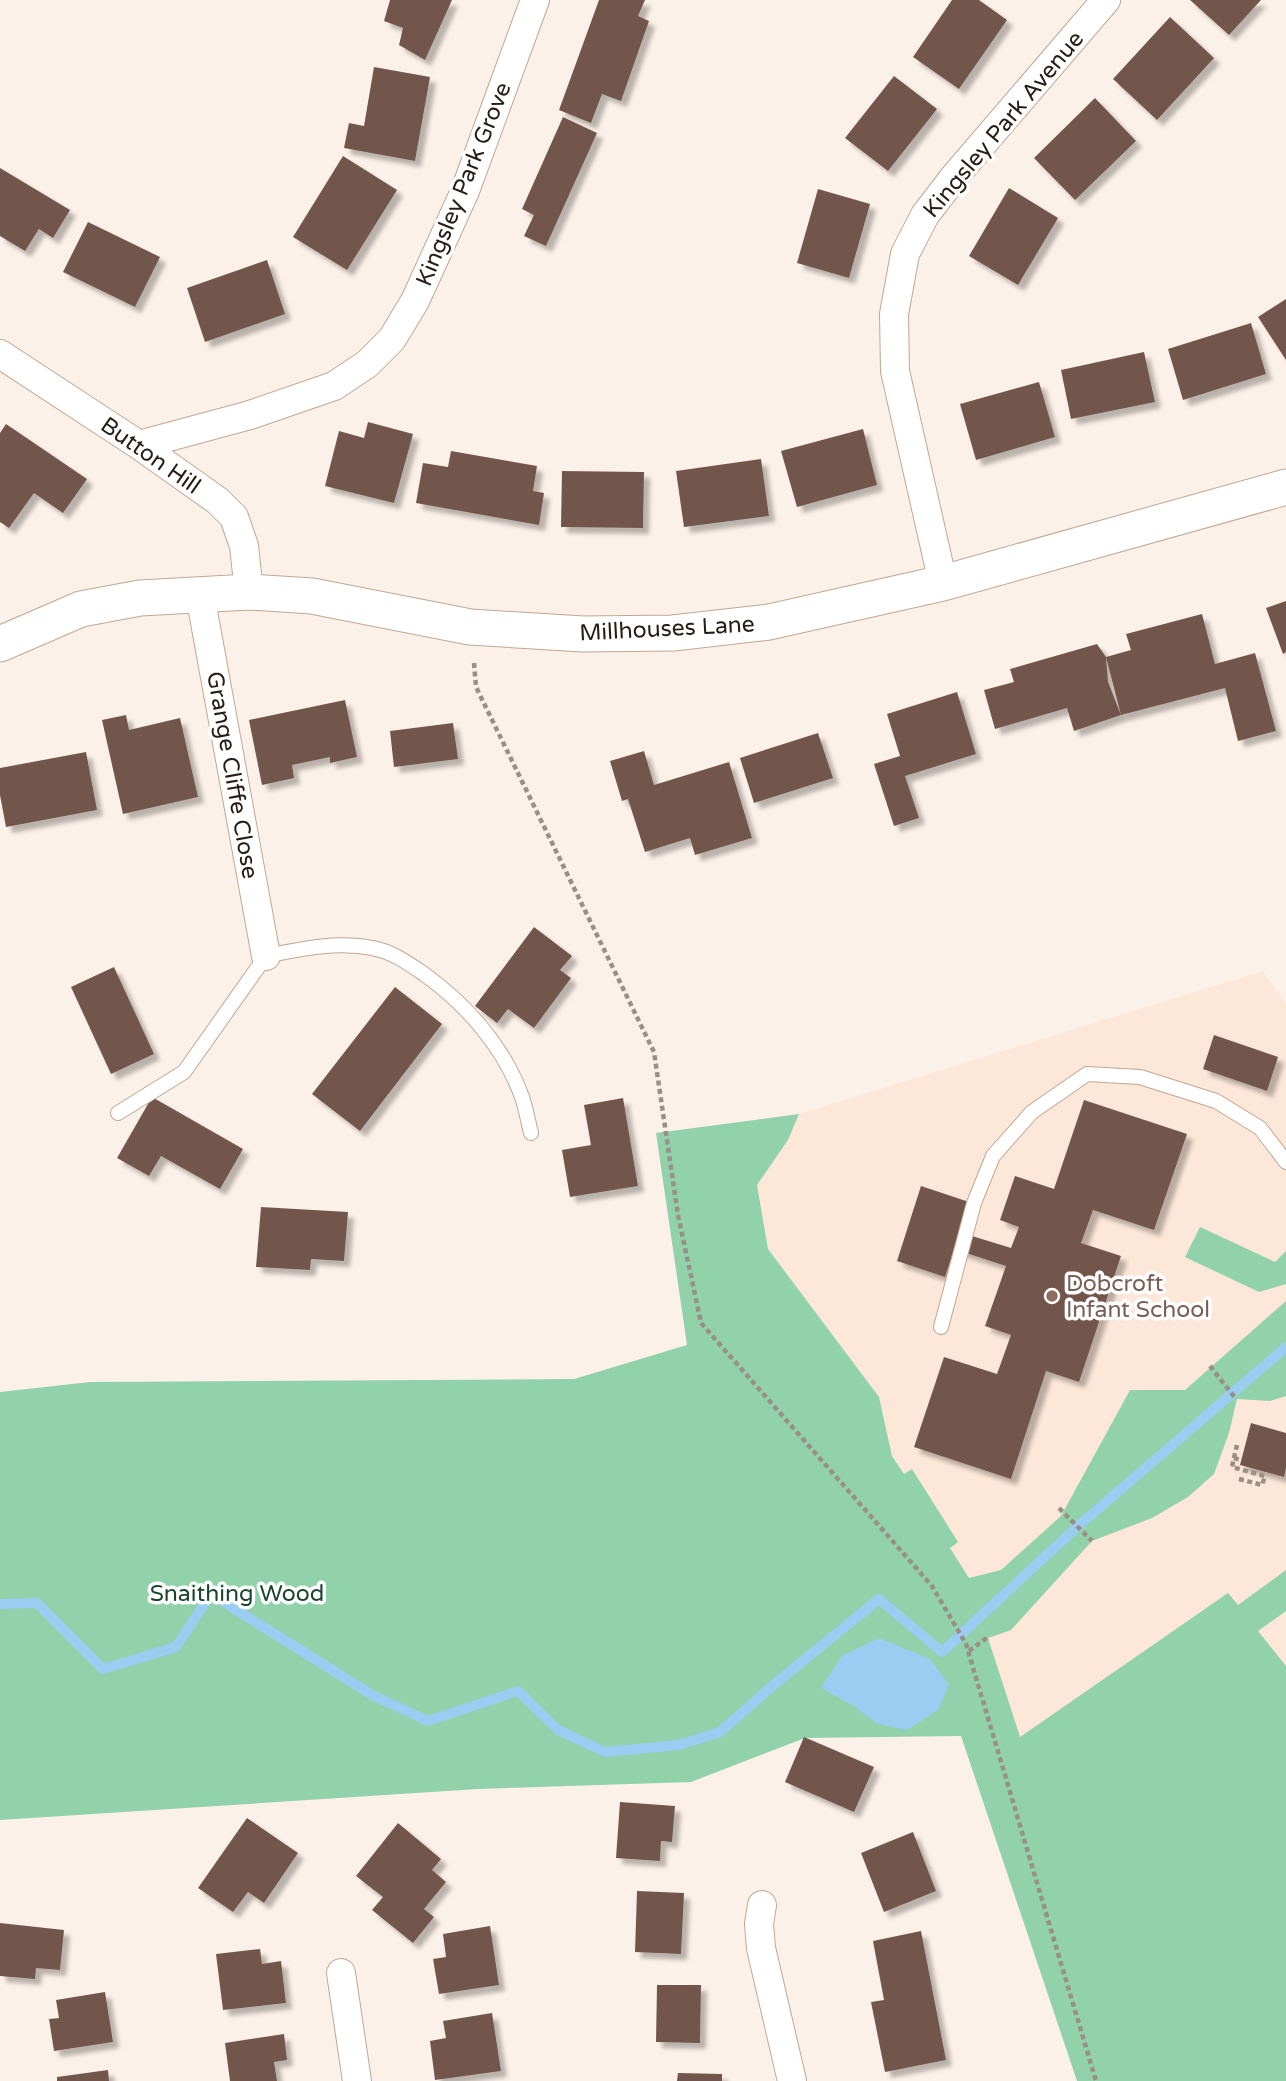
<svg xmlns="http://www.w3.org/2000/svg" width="1286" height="2081" viewBox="0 0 1286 2081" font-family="'Varela Round',sans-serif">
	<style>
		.built { fill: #fce7d8 }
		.green { fill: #91d2aa }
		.water { fill: #9bccf2 }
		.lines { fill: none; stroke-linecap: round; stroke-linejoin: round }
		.stream { stroke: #9bccf2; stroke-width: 10 }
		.building { fill: #73574c; fill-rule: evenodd; filter: url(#shadow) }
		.service-casing { stroke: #c1a793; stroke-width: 16 }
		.minor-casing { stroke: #c1a793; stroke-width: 30 }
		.tertiary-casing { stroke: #c1a793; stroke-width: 37 }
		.path { stroke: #998f87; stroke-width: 4.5; stroke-dasharray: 5 3.5; stroke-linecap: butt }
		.service { stroke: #fff; stroke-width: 14 }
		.minor { stroke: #fff; stroke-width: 28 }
		.tertiary { stroke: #fff; stroke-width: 35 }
		.education-dot { fill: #8d6e63; stroke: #fff; stroke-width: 2.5 }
		.labels { text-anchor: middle; stroke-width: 7; stroke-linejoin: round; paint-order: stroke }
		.street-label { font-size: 23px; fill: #261d15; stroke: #fff }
		.education-label { font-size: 23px; fill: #785e54; stroke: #fff; text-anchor: start }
		.park-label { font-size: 23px; fill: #1b442e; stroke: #fff }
	</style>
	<defs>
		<filter id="shadow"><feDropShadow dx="6" dy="6" stdDeviation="2" flood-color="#0004"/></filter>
	</defs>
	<rect width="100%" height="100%" fill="#fcf1e9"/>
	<path class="built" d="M1263 971 1286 1004V2081H1129L969 1579 892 1455 879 1397 768 1249 757 1185 788 1140 799 1114Z"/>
	<path class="green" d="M799 1114 788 1140 757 1185 768 1249 879 1397 892 1456 904 1474 912 1469 958 1542 950 1548 969 1578 1001 1570 1061 1516 1130 1390H1185L1286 1301V1396L1270 1401 1237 1399 1229 1433 1214 1474 1188 1497 1152 1518 1092 1541 1011 1630 988 1638 1020 1737 1228 1593 1238 1605 1286 1570V1611L1258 1631 1286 1666V2081H1077L961 1736 805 1738 691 1782 478 1789 0 1820V1392L90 1382 574 1379 687 1345 656 1133Z
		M1200 1227 1275 1262 1286 1251V1284L1259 1292 1185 1257Z"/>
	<path class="water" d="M879 1638 930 1659 949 1685 938 1710 907 1730 878 1724 852 1705 821 1688 842 1656Z"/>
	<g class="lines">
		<path class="stream" d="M0 1604 37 1603 103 1669 176 1647 211 1594 372 1695 428 1721 518 1691 558 1730 605 1752 679 1745 720 1732 771 1687 879 1599 942 1652 1077 1527 1286 1347"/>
	</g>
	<path class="building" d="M390 0H452L425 60 399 45 403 28 384 21Z
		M599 0H645L638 16 649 21 621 101 602 94 591 123 559 110Z
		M952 0H979L1007 20 959 89 913 57Z
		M1190 0H1261L1229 35Z
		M1170 17 1214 58 1157 120 1113 79Z
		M374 67 430 77 415 161 344 148 349 123 364 126Z
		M894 76 937 109 888 171 845 138Z
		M1095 98 1136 141 1075 200 1034 158Z
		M563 117 597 133 546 246 524 236 534 215 522 209Z
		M343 156 397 190 347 270 293 237Z
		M0 168 70 210 53 238 39 229 25 251 0 236Z
		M1009 188 1058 218 1018 285 969 256Z
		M818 189 870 204 849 278 797 263Z
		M88 222 160 257 135 307 63 272Z
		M267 260 285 314 205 342 187 288Z
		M1286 299V360L1258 317Z
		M1251 323 1266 374 1183 400 1168 349Z
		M1144 352 1155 402 1071 419 1061 370Z
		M1039 382 1055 437 976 460 960 404Z
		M368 422 413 434 394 503 325 486 339 431 364 438Z
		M6 424 87 479 63 513 34 493 9 528 0 522V433Z
		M863 429 877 485 797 507 781 451Z
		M451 451 537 466 533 491 544 493 539 525 416 503 423 463 448 467Z
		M761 459 769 516 684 527 676 471Z
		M562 471 644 472 643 528 561 527Z
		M1286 601V652L1283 654 1266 608Z
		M1202 614 1215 664 1255 653 1276 731 1238 741 1225 688 1121 715 1074 731 1067 708 995 729 984 690 1014 682 1010 669 1097 644 1106 657 1131 650 1126 634ZM1106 657 1121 715 1108 682Z
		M957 692 976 754 905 776 919 818 894 826 874 764 900 756 887 714Z
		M345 700 357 757 330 763V757L292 765 294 778 262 785 249 720Z
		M126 715 129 730 180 718 198 797 123 814 102 720Z
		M453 723 458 759 394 767 390 731Z
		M818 733 833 778 754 803 740 758Z
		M644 751 654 785 729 762 752 838 695 855 690 838 645 852 628 799 622 801 610 761Z
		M86 752 97 810 6 827 0 795V768Z
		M534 927 572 956 560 970 571 978 534 1028 508 1009 497 1023 475 1006Z
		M114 967 154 1054 111 1074 71 987Z
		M395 987 442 1024 360 1131 312 1094Z
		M1214 1035 1278 1057 1267 1091 1203 1069Z
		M152 1097 243 1149 220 1189 161 1156 149 1176 117 1158Z
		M623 1098 638 1186 570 1197 562 1150 591 1145 584 1105Z
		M1084 1100 1187 1134 1154 1230 1093 1210 1081 1243 1121 1256 1079 1382 1046 1371 1011 1479 914 1447 944 1357 997 1374 1011 1335 985 1326 1006 1266 954 1249 945 1277 897 1261 921 1186 969 1202 959 1232 1011 1248 1019 1227 1000 1220 1015 1176 1054 1189Z
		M261 1207 348 1212 344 1261 311 1259 310 1270 256 1267Z
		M1251 1423 1286 1433V1468L1284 1477 1240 1465Z
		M804 1737 874 1767 854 1812 785 1782Z
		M620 1802 675 1806 672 1842 661 1841 660 1861 616 1858Z
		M247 1818 298 1853 264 1903 248 1892 233 1912 198 1888Z
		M398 1823 441 1859 432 1870 446 1882 424 1909 434 1917 413 1943 372 1910 383 1897 356 1876Z
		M913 1832 936 1891 884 1912 861 1853Z
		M637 1891 684 1893 681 1954 635 1952Z
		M0 1923 64 1930 60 1970 36 1968 35 1979 0 1976Z
		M490 1926 499 1985 439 1994 433 1959 446 1957 443 1934Z
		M921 1931 946 2060 885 2072 871 2002 884 2000 873 1941Z
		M260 1949 262 1964 281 1961 286 2003 223 2010 216 1954Z
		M657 1985H701L700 2043 656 2042Z
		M105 1992 113 2042 54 2051 49 2019 59 2018 56 2000Z
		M492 2013 501 2071 435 2080 430 2041 446 2038 443 2021Z
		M284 2034 287 2060 274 2062 277 2081H230L225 2043Z
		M108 2070 109 2081H57V2077Z
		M678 2073 722 2074V2081H677Z"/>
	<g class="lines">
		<defs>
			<path id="service" d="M118 1113 184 1072 266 956C300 949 337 941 372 948 391 951 408 963 424 974 466 1004 504 1047 522 1097 526 1109 528 1121 531 1133
				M941 1327 974 1203 993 1156 1032 1112 1087 1074 1140 1077 1216 1101 1260 1128 1286 1162"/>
			<path id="minor" d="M0 354 139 445 218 501 234 517 244 546 249 592
				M139 445 250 415 334 386 367 364 392 339 415 301 465 191 535 0
				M943 583 895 371 894 314 905 254 925 215 955 176 1106 0
				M200 595 266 956
				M762 1905 759 1924 761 1948 792 2081
				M341 1973 357 2081"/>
			<path id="tertiary" d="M0 644 81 609 140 598 249 592 312 596 470 627 583 634 673 633 769 622 943 583 1286 487"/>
		</defs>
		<use href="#service" class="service-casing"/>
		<use href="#minor" class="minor-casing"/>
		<use href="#tertiary" class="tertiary-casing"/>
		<path class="path" d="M474 663 476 687 654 1052 678 1215 701 1323 932 1586 966 1644 1096 2081
			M1210 1366 1236 1399
			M1234 1458 1237 1445
			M1239 1479 1262 1485 1265 1476 1232 1467 1234 1458 1241 1460
			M1059 1508 1092 1541
			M969 1651 988 1637"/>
		<use href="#service" class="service"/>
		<use href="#minor" class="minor"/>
		<use href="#tertiary" class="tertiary"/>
	</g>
	<circle class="education-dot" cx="1052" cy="1296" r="7"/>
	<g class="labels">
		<g class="street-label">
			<text transform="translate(1003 124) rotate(-50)" y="8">Kingsley Park Avenue</text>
			<text transform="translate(463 184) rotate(-68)" y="8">Kingsley Park Grove</text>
			<text transform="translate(151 455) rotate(35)" y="8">Button Hill</text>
			<text transform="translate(667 628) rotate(-3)" y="8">Millhouses Lane</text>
			<text transform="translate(233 775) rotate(80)" y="8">Grange Cliffe Close</text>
		</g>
		<g class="education-label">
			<text x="1066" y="1291">Dobcroft<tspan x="1066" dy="26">Infant School</tspan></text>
		</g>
		<g class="park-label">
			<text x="237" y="1601">Snaithing Wood</text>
		</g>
	</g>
</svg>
